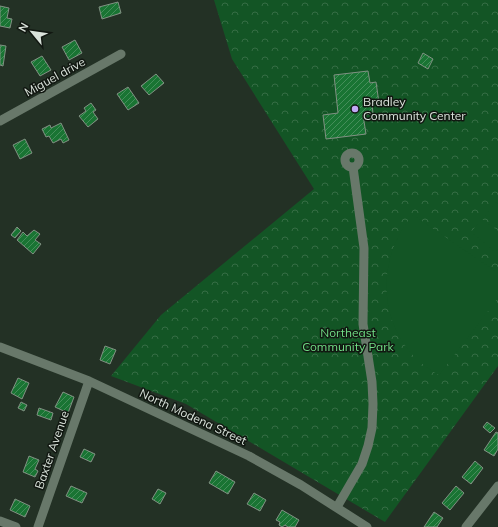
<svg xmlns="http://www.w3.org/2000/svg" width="498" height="527" viewBox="0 0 498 527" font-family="Mulish,sans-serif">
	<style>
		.park { fill: url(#park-crowns) }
		.pitch { fill: #135525 }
		.building { fill: url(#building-hatch); stroke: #819183 }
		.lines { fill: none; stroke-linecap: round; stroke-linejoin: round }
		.minor { stroke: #68786a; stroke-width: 9 }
		.poi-dot { fill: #c0a8f4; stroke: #111711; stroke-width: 1.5 }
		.labels { text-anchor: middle; stroke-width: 3; stroke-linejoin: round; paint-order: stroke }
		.street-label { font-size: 12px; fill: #d9e2da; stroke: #111711 }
		.poi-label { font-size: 12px; fill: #d9e2da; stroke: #111711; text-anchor: start }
		.park-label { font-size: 12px; fill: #70dd85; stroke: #111711 }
	</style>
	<defs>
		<pattern id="park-crowns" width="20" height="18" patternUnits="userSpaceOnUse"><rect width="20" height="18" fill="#135525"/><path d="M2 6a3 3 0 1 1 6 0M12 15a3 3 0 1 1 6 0" fill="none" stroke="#356d44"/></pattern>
		<pattern id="building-hatch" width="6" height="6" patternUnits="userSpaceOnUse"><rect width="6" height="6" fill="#197433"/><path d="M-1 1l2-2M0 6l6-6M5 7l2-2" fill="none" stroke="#458e5a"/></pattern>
	</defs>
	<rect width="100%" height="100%" fill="#233125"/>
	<path class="park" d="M214 0H498V366L385 522 186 404 111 376 161 315 314 189 232 59Z"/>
	<path class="pitch" d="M494 144 498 147V163L486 155Z
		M496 202 498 204V226L485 216Z
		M413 215 498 273V298L439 375C431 370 424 366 417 359 377 321 377 256 413 215Z
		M482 219 498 231V249L495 252 471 232Z"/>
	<path class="building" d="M118 2 121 13 102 19 99 7Z
		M0 6 9 8 7 18 12 19 10 28 0 26Z
		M75 40 82 53 69 60 62 47Z
		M0 45 6 46 3 66 0 65Z
		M423 53 433 59 428 69 418 63Z
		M42 56 51 70 40 76 31 62Z
		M368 71 370 83 376 82 379 103 372 104 373 114 363 115 366 134 326 139 323 115 338 113 334 75Z
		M156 74 164 83 149 95 141 86Z
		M128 87 139 103 128 110 117 94Z
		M91 103 96 110 93 112 98 119 88 127 79 116 86 111 84 108Z
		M61 123 69 140 63 143 61 139 53 143 49 136 46 137 42 129 50 125 51 128Z
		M25 139 32 153 20 159 13 145Z
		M17 227 21 231 15 238 11 235Z
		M34 230 40 234 35 240 41 244 33 254 17 240 23 232 27 236Z
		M105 346 116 350 110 364 100 360Z
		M18 378 29 383 22 399 11 393Z
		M63 392 74 397 68 413 55 407Z
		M21 402 27 405 24 411 18 408Z
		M39 408 53 413 51 420 37 415Z
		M487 422 495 428 490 433 483 427Z
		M496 432 498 433V449L494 456 484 450Z
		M84 449 95 454 91 462 80 457Z
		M29 456 39 460 35 469 38 471 35 477 23 472Z
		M475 461 483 468 471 484 462 477Z
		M216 471 235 482 228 494 209 483Z
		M71 486 87 493 82 503 66 496Z
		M456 486 464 493 450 510 442 503Z
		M158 489 166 493 160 504 152 499Z
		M254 493 266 500 260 511 247 504Z
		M15 499 30 506 25 517 10 510Z
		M282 510 299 520 295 527H288L285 525 282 527 279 525 280 522 276 520Z
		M434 512 443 518 437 527H424Z"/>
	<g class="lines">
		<path class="minor" d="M0 121 121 54
			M345 160a7 7 0 1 1 14 0a7 7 0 1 1-14 0Z
			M0 347 89 381 249 456 301 485 367 527
			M337 507 362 464 368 446 372 428 373 404 372 382 363 324 364 248 353 167
			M0 521 16 527
			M38 527 89 381
			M466 527 498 486"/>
	</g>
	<circle class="poi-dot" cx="355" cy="109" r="4"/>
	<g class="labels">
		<g class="street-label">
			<text transform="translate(55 77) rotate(-29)" y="4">Miguel drive</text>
			<text transform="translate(193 417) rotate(25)" y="4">North Modena Street</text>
			<text transform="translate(52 450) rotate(-71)" y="4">Baxter Avenue</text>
		</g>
		<g class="poi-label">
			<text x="363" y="106">Bradley<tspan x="363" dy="14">Community Center</tspan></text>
		</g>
		<g class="park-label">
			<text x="348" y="337">Northeast<tspan x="348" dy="14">Community Park</tspan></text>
		</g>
	</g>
	<g transform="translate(32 32) rotate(299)" stroke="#111711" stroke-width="3" paint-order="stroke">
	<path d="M0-3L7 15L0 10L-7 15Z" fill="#d9e2da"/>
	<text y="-6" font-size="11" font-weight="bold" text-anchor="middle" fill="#d9e2da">N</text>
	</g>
</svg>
